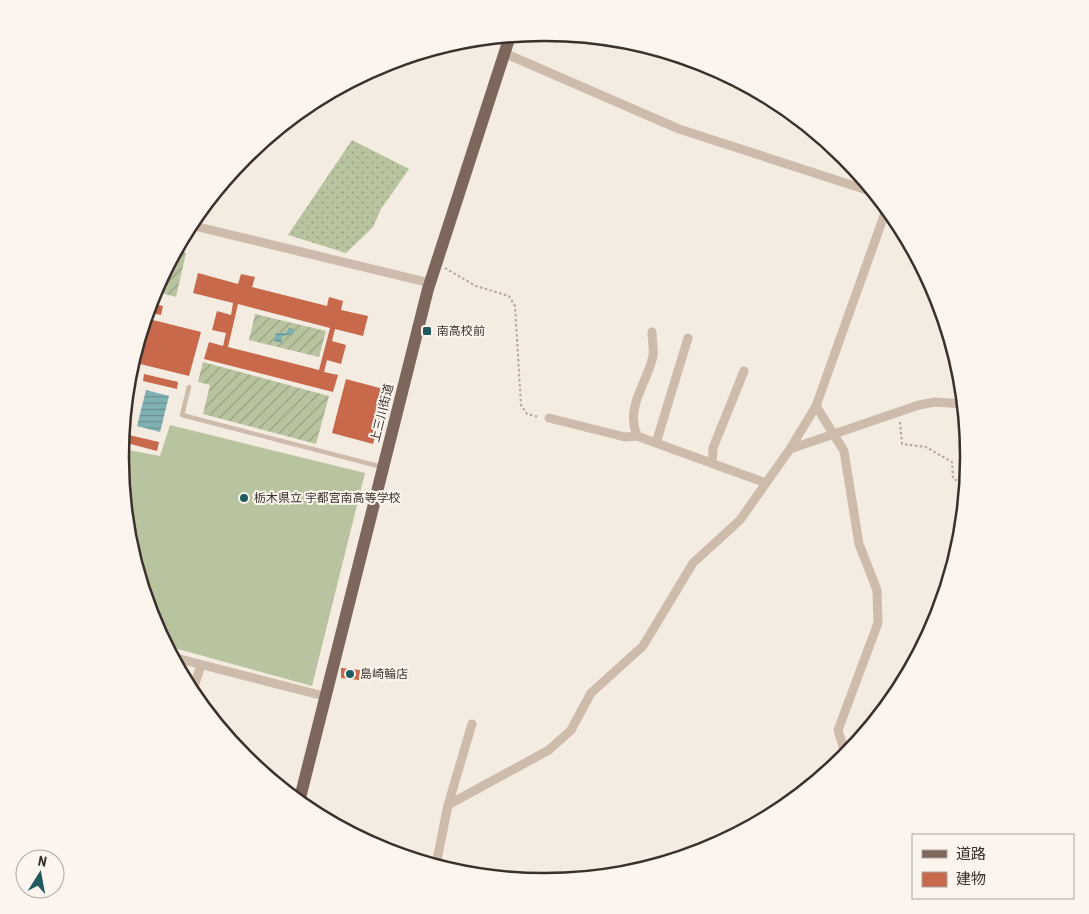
<svg xmlns="http://www.w3.org/2000/svg" width="1089" height="914" viewBox="0 0 1089 914" font-family="'Roboto Condensed','Noto Sans JP',sans-serif">
	<style>
		.grass { fill: url(#grass-dots) }
		.garden { fill: url(#garden-furrows) }
		.pitch { fill: #b8c4a0 }
		.water { fill: url(#water-rules) }
		.building { fill: #c8694b; fill-rule: evenodd }
		.lines { fill: none; stroke-linecap: round; stroke-linejoin: round }
		.path { stroke: #b9a596; stroke-width: 2; stroke-dasharray: 2.5 2.5; stroke-linecap: butt }
		.service { stroke: #cdbbac; stroke-width: 4.5 }
		.minor { stroke: #cdbbac; stroke-width: 9 }
		.primary { stroke: #7d675c; stroke-width: 12 }
		.poi-dot { fill: #1f5a5e; stroke: #fbf5ee; stroke-width: 2 }
		.labels { text-anchor: middle; stroke-width: 4; stroke-linejoin: round; paint-order: stroke }
		.poi-label { font-size: 12px; fill: #3b302b; stroke: #fbf5ee; text-anchor: start }
		.street-label { font-size: 12px; fill: #3b302b; stroke: #fbf5ee }
		.rim { fill: none; stroke: #3b302b; stroke-width: 2.5 }
	</style>
	<defs>
		<pattern id="grass-dots" width="8" height="8" patternUnits="userSpaceOnUse" patternTransform="scale(1.25)"><rect width="8" height="8" fill="#b8c4a0"/><path d="M2 2h.1M6 6h.1" fill="none" stroke="#97a083" stroke-width="1.8" stroke-linecap="round"/></pattern>
		<pattern id="garden-furrows" width="10" height="10" patternUnits="userSpaceOnUse" patternTransform="scale(1.25)"><rect width="10" height="10" fill="#b8c4a0"/><path d="M-1 1l2-2M0 10L10 0M9 11l2-2" fill="none" stroke="#97a083"/></pattern>
		<pattern id="water-rules" width="6" height="5" patternUnits="userSpaceOnUse" patternTransform="scale(1.25)"><rect width="6" height="5" fill="#7fb0b2"/><path d="M0 2.5h6" fill="none" stroke="#699091"/></pattern>
	</defs>
	<rect width="100%" height="100%" fill="#f4ebe1"/>
	<path class="grass" d="M352 140 409 169 381 209 373 227 346 253 288 235Z"/>
	<path class="garden" d="M183 252 186 253 176 297 154 291 174 253 182 255Z
		M255 314 326 331 319 357 249 340Z
		M203 362 329 396 316 444 203 414 210 385 198 382Z"/>
	<path class="pitch" d="M170 425 365 473 312 686 167 646 152 619 128 540 120 459 123 449 160 456Z"/>
	<path class="water" d="M289 328 294 329 293 334 282 336 281 343 274 341 276 333H286Z
		M146 390 169 396 160 432 137 426Z"/>
	<path class="building" d="M181 241 179 252H175Z
		M198 273 238 284 241 274 255 277 252 287 327 306 329 297 343 301 341 310 368 316 363 336 335 329 332 341 346 345 341 364 327 360 324 372 338 375 333 392 204 359 209 342 223 346 226 333 212 330 217 311 231 315 233 303 193 293ZM238 304 330 328 319 370 228 347Z
		M150 303 163 306 161 315 147 312Z
		M145 318 201 332 189 376 132 362Z
		M144 374 178 382 177 389 143 381Z
		M128 377 135 379 126 417H124Z
		M346 379 387 390 373 444 332 433Z
		M129 435 159 442 157 451 127 443Z
		M341 668 360 670 359 680 341 678Z"/>
	<g class="lines">
		<path class="path" d="M445 268 476 286 509 296 515 306 521 405 527 414 539 417
			M900 422 902 444 926 447 952 462 953 479 964 483 966 487"/>
		<path class="service" d="M189 387 182 415 382 467"/>
		<path class="minor" d="M190 225 430 283
			M652 332C652 339 654 348 653 356 647 384 625 406 637 436L656 443
			M688 338 656 443 766 483
			M816 406 844 451 859 544 877 590 878 623 838 730 846 756
			M549 418 625 437 637 436
			M790 449 919 405 935 402 964 404
			M712 463 713 448 744 371
			M172 657 324 696
			M192 693 201 665
			M448 805 472 724
			M436 865 448 805 549 750 571 730 591 693 643 646 693 563 740 520 790 449 816 406 885 213 884 207 870 191 679 129 504 53"/>
		<path class="primary" d="M299 802 428 289 510 36"/>
	</g>
	<g class="poi-dot">
		<rect x="422" y="326" width="10" height="10" rx="2.5"/>
		<circle cx="244" cy="498" r="5"/>
		<circle cx="350" cy="674" r="5"/>
	</g>
	<g class="labels">
		<g class="poi-label">
			<text x="437" y="335">南高校前</text>
			<text x="254" y="502">栃木県立 宇都宮南高等学校</text>
			<text x="360" y="678">島崎輪店</text>
		</g>
		<g class="street-label">
			<text transform="translate(382 413) rotate(-76)" y="4">上三川街道</text>
		</g>
	</g>
	<path d="M0 0H1089V914H0ZM544 41H545A415 415 0 0 1 960 456V458A415 415 0 0 1 545 873H544A415 415 0 0 1 129 458V456A415 415 0 0 1 544 41Z" fill="#fbf5ee" fill-rule="evenodd"/>
	<path class="rim" d="M544 41H545A415 415 0 0 1 960 456V458A415 415 0 0 1 545 873H544A415 415 0 0 1 129 458V456A415 415 0 0 1 544 41Z"/>
	<rect x="912" y="834" width="162" height="65" fill="#fbf5ee" stroke="#aea6a0"/>
	<rect x="922" y="850" width="25" height="8" fill="#7d675c" stroke="#aea6a0"/>
	<text x="956" y="859" font-size="15" fill="#3b302b">道路</text>
	<rect x="922" y="872" width="25" height="15" fill="#c8694b" stroke="#aea6a0"/>
	<text x="956" y="884" font-size="15" fill="#3b302b">建物</text>
	<g transform="translate(40 874) rotate(11)"><circle r="24" fill="#fbf5ee" stroke="#aea6a0"/>
	<path d="M0-4L9 19L0 12L-9 19Z" fill="#1f5a5e"/>
	<text y="-8" font-size="14" font-weight="bold" text-anchor="middle" fill="#3b302b">N</text>
	</g>
</svg>
